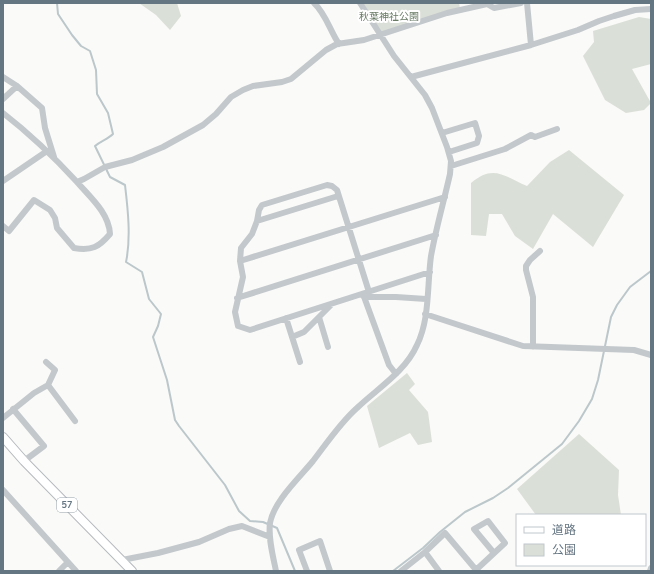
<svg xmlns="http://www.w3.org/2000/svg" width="654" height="574" viewBox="0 0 654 574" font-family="'Nunito Sans','Noto Sans JP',sans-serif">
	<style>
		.green { fill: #dadfd7 }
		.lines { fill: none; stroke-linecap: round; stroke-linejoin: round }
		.stream { stroke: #bbc7cb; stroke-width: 2 }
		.major-casing { stroke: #b5babe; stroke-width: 10 }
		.minor { stroke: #c3c8cc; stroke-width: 6 }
		.major { stroke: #fff; stroke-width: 8 }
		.labels { text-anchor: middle; stroke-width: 4; stroke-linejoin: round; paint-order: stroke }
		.shield { fill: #fff; stroke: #939fa8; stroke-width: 1 }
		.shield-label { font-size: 9px; font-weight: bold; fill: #657683 }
		.park-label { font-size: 10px; fill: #687a64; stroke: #fff }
	</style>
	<rect width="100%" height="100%" fill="#fafaf8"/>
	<path class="green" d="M139 3H177L181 16 170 30 156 15Z
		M363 3H459L460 8 381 33Z
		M639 17 651 19V64L632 69 651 103 644 110 626 113 605 100 583 56 594 42 593 31Z
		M569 150 624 195 593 247 553 214 533 249 515 236 502 214H489L486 236 471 235V183C493 164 504 176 527 186L550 162Z
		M407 373 415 384 409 390 428 412 432 442 418 445 410 433 379 448 367 406Z
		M579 434 619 470 618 495 621 515H536L517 489Z"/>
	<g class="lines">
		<path class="stream" d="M57 3 58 14 72 35 81 46 90 51 96 70 97 94 108 113 113 134C108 139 101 141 95 146L110 177 125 185C128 210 131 238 126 262L142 272 149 299 161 314 158 326 153 337 167 380 175 420 179 426 225 485 239 511 250 521 263 522 277 528 295 571
			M393 571 423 548 440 532 465 512 493 498 508 488 562 444 579 421 592 399 598 380 611 317 617 305 630 287 651 271"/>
		<defs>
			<path id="major" d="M3 437 24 461 132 571"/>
		</defs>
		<use href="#major" class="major-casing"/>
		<path class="minor" d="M314 3C326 14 330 31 339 44
			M527 3 531 45
			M3 77 17 86 42 108 45 128 54 157
			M411 77 531 45 578 30 599 21 614 16 635 10 651 9
			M3 99 17 86
			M3 113C30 134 54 157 77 182L84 179 105 167 132 160 163 147 203 125 216 114 231 97 243 90 253 86 282 82 291 79 326 50 337 44 364 40 447 13 487 4 494 8 521 3
			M442 133 475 123 479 136 477 143 449 152
			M451 166 505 149 531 135 535 137 557 129
			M3 181 47 151
			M338 196 257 221 252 234 241 248 240 261 243 277 235 312 238 326 250 330 430 272
			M257 221 259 210 262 205 327 185 332 186 337 190 369 292
			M3 226 9 231 34 200 50 210 55 218 57 228 74 248C92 251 99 247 110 234 109 213 90 197 77 182
			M240 261 445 197
			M363 294 389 365 396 374
			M364 297H396L426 299
			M237 298 436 235
			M425 314 523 346 634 350 651 355
			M319 317 328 347
			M286 318 300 362
			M292 337 304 332 331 305
			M533 347V297L526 270V266L530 260 540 251
			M48 385 75 421
			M13 409 44 446 24 461
			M3 418 34 393 48 385 55 370 46 362
			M3 490 76 571
			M425 552 439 571
			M122 560 158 553 199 542 229 529 242 526 270 537
			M477 569 505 543 488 521 474 529 494 553
			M59 571 68 562
			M276 571C273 556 268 538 270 523 274 501 299 478 313 461 327 443 340 423 357 408 378 388 405 372 417 345 430 319 427 285 431 256 436 228 444 201 450 174L451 161 447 147 432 108 425 95 394 56 360 3
			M307 571 299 550 320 541 330 571
			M401 571 425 552 445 533 477 571
			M650 571 651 568"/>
		<use href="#major" class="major"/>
	</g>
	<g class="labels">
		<rect class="shield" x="57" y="498" width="20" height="14" rx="3"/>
		<g class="shield-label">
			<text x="67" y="508">57</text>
		</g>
		<g class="park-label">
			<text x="389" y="20">秋葉神社公園</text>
		</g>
	</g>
	<rect width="654" height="574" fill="none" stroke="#657683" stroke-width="8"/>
	<rect x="516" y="514" width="130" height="52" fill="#ffffff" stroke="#c1c8cd"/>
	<rect x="524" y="527" width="20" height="6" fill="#ffffff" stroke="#c1c8cd"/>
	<text x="552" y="534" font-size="12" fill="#657683">道路</text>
	<rect x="524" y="544" width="20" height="12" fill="#dadfd7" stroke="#c1c8cd"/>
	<text x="552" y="554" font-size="12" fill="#657683">公園</text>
</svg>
